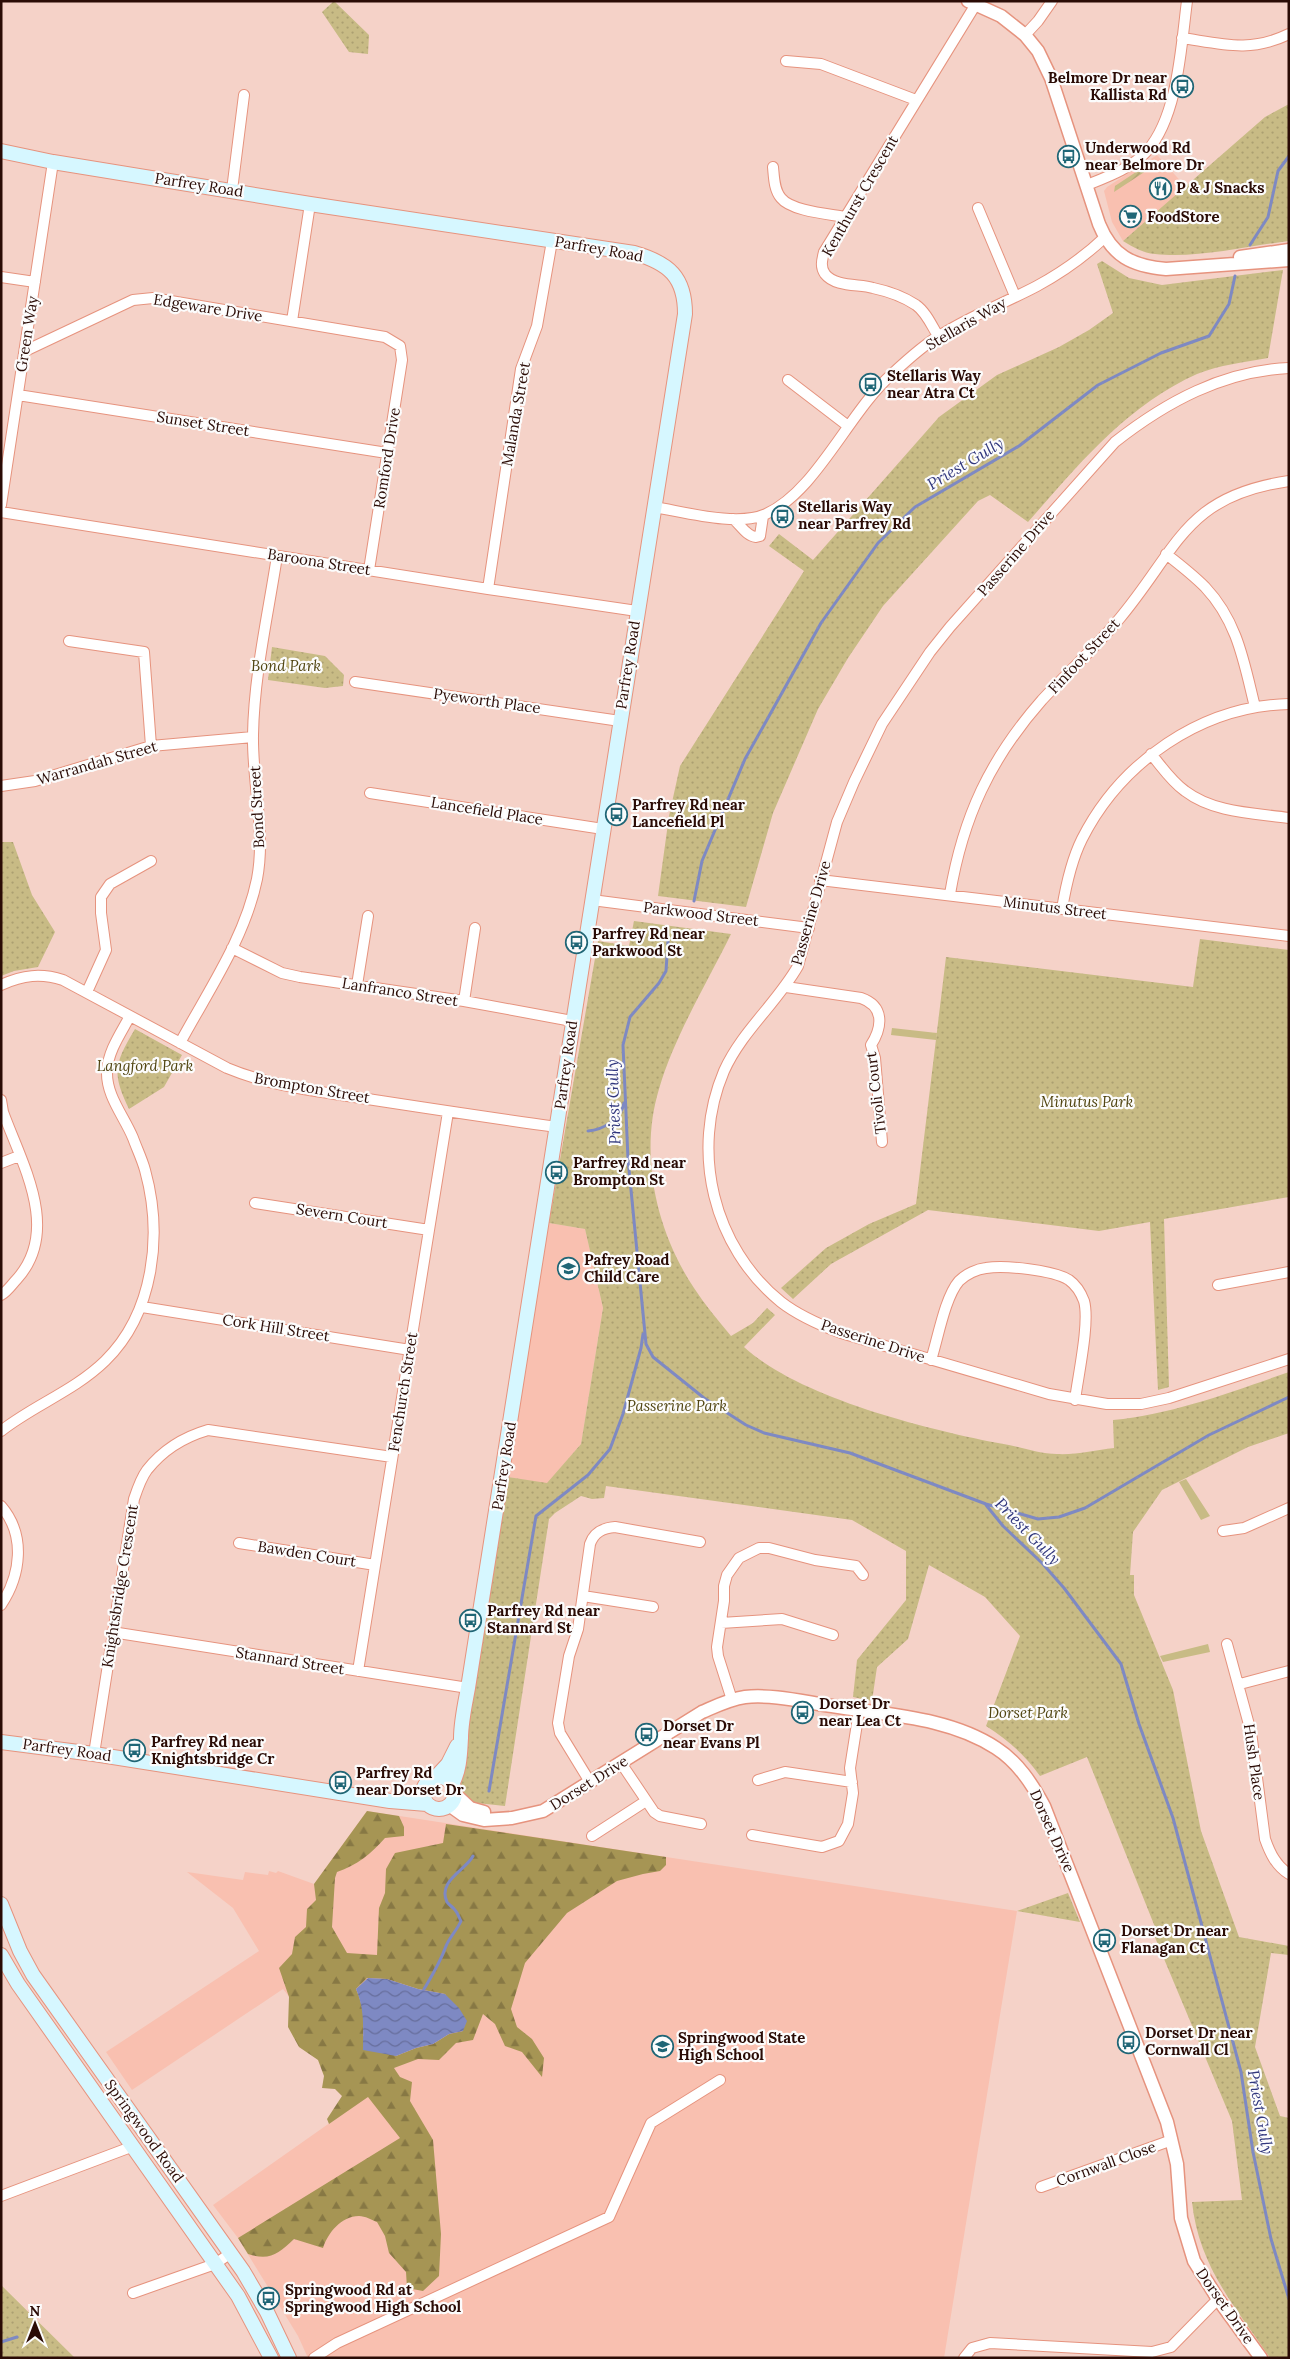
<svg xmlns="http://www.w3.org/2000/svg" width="1290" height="2359" viewBox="0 0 1290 2359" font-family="Lora,serif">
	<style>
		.built { fill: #f9c0b0 }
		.grass { fill: #c8bb85 }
		.forest { fill: url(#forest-firs); fill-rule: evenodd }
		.park { fill: url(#park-dots) }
		.garden { fill: url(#garden-furrows) }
		.water { fill: url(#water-waves) }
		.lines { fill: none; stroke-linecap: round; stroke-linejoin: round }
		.stream { stroke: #7e89c3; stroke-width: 3 }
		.minor-casing { stroke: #e6937e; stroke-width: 12 }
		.tertiary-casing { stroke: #e6937e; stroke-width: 15 }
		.secondary-casing { stroke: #e6937e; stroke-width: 16 }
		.minor { stroke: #fff; stroke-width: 10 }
		.tertiary { stroke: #fff; stroke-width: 12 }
		.secondary { stroke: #d6f7ff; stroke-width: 14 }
		.labels { text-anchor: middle; stroke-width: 4.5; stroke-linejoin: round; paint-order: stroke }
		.poi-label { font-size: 15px; font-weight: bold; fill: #2a0b05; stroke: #fcfcfc; text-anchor: start }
		.street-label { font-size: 15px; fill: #2a0b05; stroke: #fcfcfc }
		.park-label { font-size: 15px; font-style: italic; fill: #514511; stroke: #fcfcfc }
		.water-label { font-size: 16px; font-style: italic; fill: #32387e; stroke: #fcfcfc }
	</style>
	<defs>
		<pattern id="forest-firs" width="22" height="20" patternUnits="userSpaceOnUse" patternTransform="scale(1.25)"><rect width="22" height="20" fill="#a69554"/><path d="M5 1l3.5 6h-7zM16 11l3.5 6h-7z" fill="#877844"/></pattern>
		<pattern id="park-dots" width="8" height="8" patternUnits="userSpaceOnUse" patternTransform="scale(1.25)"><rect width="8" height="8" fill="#c8bb85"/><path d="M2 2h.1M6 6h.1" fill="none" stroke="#ac9f71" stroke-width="1.8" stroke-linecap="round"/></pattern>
		<pattern id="garden-furrows" width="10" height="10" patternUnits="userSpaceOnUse" patternTransform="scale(1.25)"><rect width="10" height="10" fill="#c8bb85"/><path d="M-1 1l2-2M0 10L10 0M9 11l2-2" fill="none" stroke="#ac9f71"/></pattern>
		<pattern id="water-waves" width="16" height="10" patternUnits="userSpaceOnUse" patternTransform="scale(1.25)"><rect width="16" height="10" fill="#7e89c3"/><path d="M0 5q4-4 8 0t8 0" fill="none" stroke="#676e9c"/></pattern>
	</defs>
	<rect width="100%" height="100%" fill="#f5d2c8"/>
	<path class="built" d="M1157 155 1186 187 1123 241 1112 222 1104 191 1107 187Z
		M549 1223 585 1229 603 1308 581 1444 547 1484 508 1477Z
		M367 1811 1017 1911 944 2358H308L298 2336 238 2238 213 2205 368 2096 283 1989 132 2090 106 2052 259 1951 233 1908 187 1872 243 1880 245 1872 268 1875 269 1871 276 1873 278 1871 314 1884Z"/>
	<path class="grass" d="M892 1028 937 1033 936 1040 891 1035Z
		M1186 1479 1210 1516 1201 1520 1179 1482Z
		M1208 1644 1210 1652 1163 1662 1160 1656Z"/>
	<path class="forest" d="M367 1811 399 1816 404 1827V1836L385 1838C371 1854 357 1865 337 1872L335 1878 332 1927 347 1953 377 1955 379 1908 385 1893 386 1869 395 1853 443 1843 446 1824 666 1857V1865L660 1871 643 1874 617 1881 567 1913 525 1963 511 2009 517 2027 532 2039 544 2058 542 2077 522 2052 505 2046 495 2024 483 2014 473 2040 456 2043 439 2060 418 2059 394 2068 400 2077 412 2082 410 2101 433 2140 441 2234 439 2276 423 2291 407 2288 406 2272 389 2253 385 2236 377 2222C372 2220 365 2216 359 2216 341 2216 328 2233 323 2248L294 2239C278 2254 270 2261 248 2254L238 2238 400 2138 368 2097 329 2124 327 2119 342 2096 335 2089 322 2088 324 2076 318 2060 299 2047 288 2027 289 1997 279 1968 292 1954 295 1937 306 1927 307 1909 316 1900 314 1884ZM367 1978 387 1979 418 1989 445 1994 463 2031 449 2034 433 2044 416 2048 396 2056 363 2036C365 2019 363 2005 356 1989Z"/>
	<path class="park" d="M334 1 369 35 368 54 349 52 322 12Z
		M1289 104V241C1248 246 1195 259 1155 254 1143 253 1133 247 1123 241L1265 117Z
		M1102 261 1129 278 1162 285 1283 270 1268 358C1245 362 1219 365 1197 374 1126 406 1079 464 1028 522L990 495 978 501 883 606 848 658 818 709 773 813 746 907 658 896 669 816 680 766 804 571 769 546 779 534 813 560 939 417 997 375 1059 347 1089 330 1113 313 1097 264Z
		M272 647 325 656 344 675 343 686 325 688 268 680Z
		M1 842H13L32 895 55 932 38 967 14 971 1 976Z
		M634 921 731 934C707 983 674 1037 659 1089 639 1155 656 1231 694 1288 705 1305 718 1320 731 1336L753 1323 767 1308 775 1315 744 1347C801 1399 933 1431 1009 1445 1024 1448 1041 1454 1057 1454 1076 1455 1096 1450 1114 1448L1113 1420C1174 1414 1231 1392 1289 1372V1433L1248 1447 1162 1490 1133 1532 1130 1575H1134V1595L1173 1690 1201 1831 1239 1937 1289 1946V1955L1271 1953 1255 2047 1280 2116 1289 2118V2358H1270C1235 2306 1199 2267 1192 2202L1242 2200 1232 2121 1154 1935 1157 1932 1087 1757 1040 1776C1025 1755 1008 1740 986 1726L1020 1636 985 1597 929 1565 908 1639 877 1667 872 1701 853 1697 857 1660 906 1600V1551L852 1520 606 1486 604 1498 592 1499 581 1496 555 1513 549 1519 505 1806 467 1802 459 1791V1784L508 1477 547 1483 581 1444 603 1308 585 1229 549 1223 598 941 629 946Z
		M1200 939 1289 950V1197L1164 1219 1169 1387 1158 1390 1150 1222 1099 1231 928 1210 831 1264 793 1299 781 1288 826 1248 869 1224 916 1204 946 957 1193 987Z
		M135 1029 182 1055 164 1087 129 1109C111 1072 115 1063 135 1029Z
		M1068 1893 1080 1922 1017 1911Z
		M1 2285 75 2358H1Z"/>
	<path class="garden" d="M1148 164 1153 172 1149 169 1114 192 1115 186Z"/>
	<path class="water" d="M368 1978 387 1979 418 1989 445 1994 459 2008 467 2021 463 2031 449 2034 433 2044 416 2048 396 2056 363 2050C363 2028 365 2010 356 1989Z"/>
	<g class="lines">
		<path class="stream" d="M1250 245 1268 217 1278 171 1289 156
			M694 901 702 861 745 759 821 623 878 543 915 507 1019 446 1098 385 1161 353 1209 336 1229 304 1235 276
			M668 941 666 971 659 983 630 1017 623 1045 628 1159 646 1344 653 1357 704 1398 746 1425 764 1433 850 1453 986 1504 1038 1519 1059 1517 1085 1508 1209 1435 1289 1397
			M588 1131C603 1130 621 1119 624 1103
			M986 1505 1003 1526 1042 1563 1064 1588 1121 1664 1139 1724 1173 1818 1241 2072 1253 2152 1271 2239 1289 2299
			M489 1791 536 1516 588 1475 610 1449 623 1414 641 1348 643 1334
			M424 1989C433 1974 440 1963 446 1946 449 1938 457 1930 461 1921 459 1918 458 1913 455 1910 453 1907 449 1905 447 1902 437 1881 466 1870 473 1856
			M1 2342 17 2337"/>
		<defs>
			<path id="minor" d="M1025 35 1038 21 1052 1
				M1182 38C1222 44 1250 53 1289 34
				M786 61 821 64 916 100
				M773 167C774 177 774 190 781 198 791 211 829 214 845 217
				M1087 185C1107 177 1132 168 1147 151 1178 116 1181 47 1187 1
				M232 190 244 95
				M978 208 1015 296
				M1 277 35 282
				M292 321 310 204
				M938 336C932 326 926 312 916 305 904 297 887 291 873 288 859 284 835 287 825 274 820 267 822 260 824 252L976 4
				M25 351 133 300 153 298 385 337 400 346 402 360 369 570
				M1289 368C1223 371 1166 402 1115 442L950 627 930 652 882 724 854 782 837 822 798 966C777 1003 742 1031 724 1071 690 1151 713 1247 781 1302 799 1316 820 1325 841 1333L1049 1394 1107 1404H1141L1169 1398 1289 1359
				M788 380 848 426
				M18 395 387 453
				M1 505 53 162
				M654 507C685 512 737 527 766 514 816 492 849 412 892 374 906 361 922 346 939 336 970 316 1005 303 1037 286 1061 273 1085 256 1105 237
				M1 512 488 589 637 611
				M733 519C741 525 746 536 756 537L760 536 763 516
				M1166 554C1179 564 1193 575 1205 587 1238 622 1244 663 1255 707
				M488 589 521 369 537 326 552 241
				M69 641 144 652 151 746
				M355 682 620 721
				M1151 754C1162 767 1171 781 1185 791 1214 813 1254 813 1289 818
				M1 786 35 781 151 746 253 737
				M370 793 603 829
				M820 880 1289 936
				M950 894C963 817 990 759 1042 700 1068 672 1096 647 1120 618 1179 547 1185 496 1289 481
				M592 900 809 928
				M1062 909C1066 885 1071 861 1082 839 1121 762 1201 706 1289 704
				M232 948 282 973 300 977 464 1001 572 1021
				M1 985C23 975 41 973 63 980L227 1068C270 1086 315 1091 361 1098 426 1108 491 1118 557 1127
				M357 985 368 916
				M786 987 861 998C884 1006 883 1026 871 1045L875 1058 882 1142
				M87 992 106 950 101 913V897L110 884 151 861
				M464 1001 475 928
				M180 1043C208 991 245 938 257 879 266 832 252 783 253 735 254 675 268 615 277 556
				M1 1100 3 1112C22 1164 61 1230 17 1279 12 1284 8 1291 1 1295
				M1 1163 19 1156
				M255 1203 429 1230
				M1218 1285 1289 1272
				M142 1307 410 1350
				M931 1360C938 1338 945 1297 959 1281 966 1274 977 1269 986 1268 1005 1265 1053 1270 1069 1280 1076 1285 1081 1293 1084 1301 1090 1322 1078 1376 1075 1400
				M1 1431C34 1405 74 1391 105 1361 154 1313 163 1235 145 1170 142 1159 137 1149 133 1138 124 1116 106 1096 107 1071 108 1051 121 1033 130 1016
				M1 1506C26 1535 21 1575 1 1605
				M1223 1531 1244 1528 1289 1508
				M239 1543 375 1565
				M583 1596 653 1607
				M721 1623 782 1619 833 1635
				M112 1632 468 1688
				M1227 1644 1251 1732 1265 1839C1270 1853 1276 1866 1289 1874
				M358 1671 448 1112
				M1240 1684 1289 1671
				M732 1700 718 1656 717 1647 724 1601V1586L727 1575 739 1558 759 1548H769L815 1560 856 1566 863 1575
				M94 1754 134 1499C137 1490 141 1478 147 1470 162 1451 184 1437 208 1430L392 1457
				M621 1763 654 1812 660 1816 701 1824
				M758 1780 785 1772 852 1782
				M590 1782 560 1733 558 1723 569 1656 578 1629 590 1544C594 1532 603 1528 615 1527L700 1542
				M752 1835 822 1847 839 1841 848 1824 853 1793 850 1768 859 1711
				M592 1836 646 1801
				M1041 2187 1172 2140
				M1 2196 131 2147
				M133 2293 215 2264 231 2253
				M314 2358 337 2343 609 2217 651 2123 720 2080
				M964 2358 972 2348 990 2343 1152 2352 1171 2347 1218 2299"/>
			<path id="tertiary" d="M968 1 1001 16 1025 35 1038 51 1051 78 1099 224C1112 256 1132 266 1166 269L1289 260
				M1240 257 1289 250
				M455 1794 470 1808 484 1812
				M449 1805 463 1815 484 1820 512 1818 543 1811 702 1712C716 1706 730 1699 745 1697 773 1694 804 1702 832 1706 886 1715 949 1717 996 1748 1018 1762 1032 1784 1044 1806L1167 2122 1177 2164 1181 2218 1194 2261 1218 2299 1261 2358"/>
			<path id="secondary" d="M1 151 53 162 310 204 634 253C669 263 685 277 685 314L468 1688C465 1704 461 1722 461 1738 460 1754 460 1770 452 1784
				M1 1742 94 1754 390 1801 427 1804
				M423 1793a16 16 0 1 1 32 0a16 16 0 1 1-32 0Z
				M435 1778 448 1764 457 1746
				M1 1904 20 1951 33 1975 243 2271 267 2312 289 2358
				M1 1955 18 1984 238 2296 271 2358"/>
		</defs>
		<use href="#minor" class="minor-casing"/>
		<use href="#tertiary" class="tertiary-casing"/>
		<use href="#secondary" class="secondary-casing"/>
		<use href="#minor" class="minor"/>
		<use href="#tertiary" class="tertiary"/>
		<use href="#secondary" class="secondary"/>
	</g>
	<defs>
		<symbol id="bus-ring" viewBox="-11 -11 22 22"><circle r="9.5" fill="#fcfcfc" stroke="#206676" stroke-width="1.5"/><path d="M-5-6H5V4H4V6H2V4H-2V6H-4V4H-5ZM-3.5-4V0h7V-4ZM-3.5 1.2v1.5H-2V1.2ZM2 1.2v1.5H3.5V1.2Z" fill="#206676"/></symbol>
		<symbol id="restaurant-ring" viewBox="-11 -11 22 22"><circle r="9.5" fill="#fcfcfc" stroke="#206676" stroke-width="1.5"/><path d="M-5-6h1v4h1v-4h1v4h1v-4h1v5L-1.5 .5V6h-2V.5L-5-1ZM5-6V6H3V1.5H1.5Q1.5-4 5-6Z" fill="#206676"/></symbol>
		<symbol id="supermarket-ring" viewBox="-11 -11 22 22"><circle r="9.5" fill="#fcfcfc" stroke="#206676" stroke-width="1.5"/><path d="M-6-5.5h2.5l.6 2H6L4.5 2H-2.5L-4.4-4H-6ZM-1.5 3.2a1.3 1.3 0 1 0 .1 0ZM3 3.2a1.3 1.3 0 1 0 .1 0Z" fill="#206676"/></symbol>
		<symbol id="school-ring" viewBox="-11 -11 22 22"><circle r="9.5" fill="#fcfcfc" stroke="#206676" stroke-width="1.5"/><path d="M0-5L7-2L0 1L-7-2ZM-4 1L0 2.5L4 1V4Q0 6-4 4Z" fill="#206676"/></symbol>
	</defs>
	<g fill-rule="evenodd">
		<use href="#bus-ring" x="1170" y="74" width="25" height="25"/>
		<use href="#bus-ring" x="1056" y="144" width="25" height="25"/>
		<use href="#restaurant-ring" x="1148" y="176" width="25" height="25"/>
		<use href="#supermarket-ring" x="1118" y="204" width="25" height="25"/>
		<use href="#bus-ring" x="858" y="372" width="25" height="25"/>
		<use href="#bus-ring" x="770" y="504" width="25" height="25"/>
		<use href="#bus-ring" x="604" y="802" width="25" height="25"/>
		<use href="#bus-ring" x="564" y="930" width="25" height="25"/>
		<use href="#bus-ring" x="544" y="1160" width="25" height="25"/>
		<use href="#school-ring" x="556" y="1256" width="25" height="25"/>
		<use href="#bus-ring" x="458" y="1608" width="25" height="25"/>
		<use href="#bus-ring" x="790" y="1700" width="25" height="25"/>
		<use href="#bus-ring" x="634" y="1722" width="25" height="25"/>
		<use href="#bus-ring" x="122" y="1738" width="25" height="25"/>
		<use href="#bus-ring" x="328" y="1770" width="25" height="25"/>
		<use href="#bus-ring" x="1092" y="1928" width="25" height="25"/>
		<use href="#bus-ring" x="1116" y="2030" width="25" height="25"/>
		<use href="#school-ring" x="650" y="2034" width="25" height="25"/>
		<use href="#bus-ring" x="256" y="2286" width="25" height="25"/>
	</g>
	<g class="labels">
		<g class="poi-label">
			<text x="1167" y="83" text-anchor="end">Belmore Dr near<tspan x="1167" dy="17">Kallista Rd</tspan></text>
			<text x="1085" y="153">Underwood Rd<tspan x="1085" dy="17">near Belmore Dr</tspan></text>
			<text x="1176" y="193">P &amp; J Snacks</text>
			<text x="1147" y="222">FoodStore</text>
			<text x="887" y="381">Stellaris Way<tspan x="887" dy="17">near Atra Ct</tspan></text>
			<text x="798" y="512">Stellaris Way<tspan x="798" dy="17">near Parfrey Rd</tspan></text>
			<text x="632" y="810">Parfrey Rd near<tspan x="632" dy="17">Lancefield Pl</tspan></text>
			<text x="592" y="939">Parfrey Rd near<tspan x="592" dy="17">Parkwood St</tspan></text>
			<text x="573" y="1168">Parfrey Rd near<tspan x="573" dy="17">Brompton St</tspan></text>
			<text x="584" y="1265">Pafrey Road<tspan x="584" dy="17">Child Care</tspan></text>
			<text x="487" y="1616">Parfrey Rd near<tspan x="487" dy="17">Stannard St</tspan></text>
			<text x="819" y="1709">Dorset Dr<tspan x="819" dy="17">near Lea Ct</tspan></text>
			<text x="663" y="1731">Dorset Dr<tspan x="663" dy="17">near Evans Pl</tspan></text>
			<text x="151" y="1747">Parfrey Rd near<tspan x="151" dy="17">Knightsbridge Cr</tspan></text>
			<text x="356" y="1778">Parfrey Rd<tspan x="356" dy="17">near Dorset Dr</tspan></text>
			<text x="1121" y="1936">Dorset Dr near<tspan x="1121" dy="17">Flanagan Ct</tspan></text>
			<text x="1145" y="2038">Dorset Dr near<tspan x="1145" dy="17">Cornwall Cl</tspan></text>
			<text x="678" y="2043">Springwood State<tspan x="678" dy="17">High School</tspan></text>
			<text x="285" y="2295">Springwood Rd at<tspan x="285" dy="17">Springwood High School</tspan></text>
		</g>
		<g class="street-label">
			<text transform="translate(199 185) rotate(9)" y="5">Parfrey Road</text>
			<text transform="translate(860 196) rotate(-60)" y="5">Kenthurst Crescent</text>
			<text transform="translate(599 249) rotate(10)" y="5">Parfrey Road</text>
			<text transform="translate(208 308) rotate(9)" y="5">Edgeware Drive</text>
			<text transform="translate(966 324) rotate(-30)" y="5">Stellaris Way</text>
			<text transform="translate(27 334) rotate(-81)" y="5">Green Way</text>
			<text transform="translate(516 414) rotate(-80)" y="5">Malanda Street</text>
			<text transform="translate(203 424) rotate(9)" y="5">Sunset Street</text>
			<text transform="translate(387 458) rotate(-81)" y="5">Romford Drive</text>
			<text transform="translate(1016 553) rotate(-49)" y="5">Passerine Drive</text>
			<text transform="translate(319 562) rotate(9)" y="5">Baroona Street</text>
			<text transform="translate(1084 656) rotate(-47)" y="5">Finfoot Street</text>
			<text transform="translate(628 665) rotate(-81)" y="5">Parfrey Road</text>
			<text transform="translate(487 701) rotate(8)" y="5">Pyeworth Place</text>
			<text transform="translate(97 763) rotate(-16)" y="5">Warrandah Street</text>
			<text transform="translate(257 807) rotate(-93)" y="5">Bond Street</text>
			<text transform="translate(487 811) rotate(9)" y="5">Lancefield Place</text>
			<text transform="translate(1055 908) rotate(7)" y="5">Minutus Street</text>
			<text transform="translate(811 913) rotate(-74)" y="5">Passerine Drive</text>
			<text transform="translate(701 914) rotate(7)" y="5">Parkwood Street</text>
			<text transform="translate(400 992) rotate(9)" y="5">Lanfranco Street</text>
			<text transform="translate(566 1065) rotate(-82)" y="5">Parfrey Road</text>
			<text transform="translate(312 1088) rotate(10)" y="5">Brompton Street</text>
			<text transform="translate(876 1093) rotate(-97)" y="5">Tivoli Court</text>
			<text transform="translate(342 1216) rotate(9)" y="5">Severn Court</text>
			<text transform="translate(276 1328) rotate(9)" y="5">Cork Hill Street</text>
			<text transform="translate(873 1341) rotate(18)" y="5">Passerine Drive</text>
			<text transform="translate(403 1392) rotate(-81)" y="5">Fenchurch Street</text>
			<text transform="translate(504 1466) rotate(-81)" y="5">Parfrey Road</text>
			<text transform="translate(307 1554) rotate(9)" y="5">Bawden Court</text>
			<text transform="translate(120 1586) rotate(-81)" y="5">Knightsbridge Crescent</text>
			<text transform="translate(290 1661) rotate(9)" y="5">Stannard Street</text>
			<text transform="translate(67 1750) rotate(8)" y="5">Parfrey Road</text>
			<text transform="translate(1254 1762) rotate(82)" y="5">Hush Place</text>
			<text transform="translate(589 1783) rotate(-32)" y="5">Dorset Drive</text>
			<text transform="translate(1052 1831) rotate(66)" y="5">Dorset Drive</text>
			<text transform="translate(144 2131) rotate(54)" y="5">Springwood Road</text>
			<text transform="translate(1106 2164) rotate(-20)" y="5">Cornwall Close</text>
			<text transform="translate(1225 2306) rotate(55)" y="5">Dorset Drive</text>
		</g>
		<g class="park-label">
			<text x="286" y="671">Bond Park</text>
			<text x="145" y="1071">Langford Park</text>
			<text x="1087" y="1107">Minutus Park</text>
			<text x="677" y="1411">Passerine Park</text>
			<text x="1028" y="1718">Dorset Park</text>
		</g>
		<g class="water-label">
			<text transform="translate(965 463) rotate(-31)" y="6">Priest Gully</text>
			<text transform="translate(613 1102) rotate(-92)" y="6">Priest Gully</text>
			<text transform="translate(1028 1531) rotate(46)" y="6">Priest Gully</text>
			<text transform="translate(1261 2112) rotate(80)" y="6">Priest Gully</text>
		</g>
	</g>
	<rect width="1290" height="2359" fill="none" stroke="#2a0b05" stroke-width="5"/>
	<g transform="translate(35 2324)" stroke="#fcfcfc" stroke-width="4" paint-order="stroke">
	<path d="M0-4L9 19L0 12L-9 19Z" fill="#2a0b05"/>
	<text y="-8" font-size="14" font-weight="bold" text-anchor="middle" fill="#2a0b05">N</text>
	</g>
</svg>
